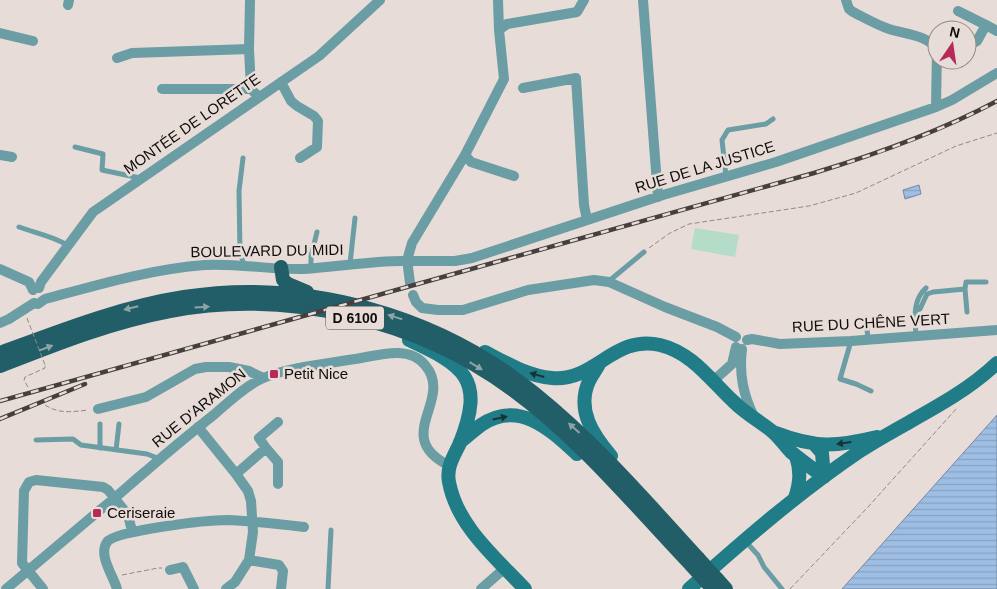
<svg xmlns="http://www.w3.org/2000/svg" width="997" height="589" viewBox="0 0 997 589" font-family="Arial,sans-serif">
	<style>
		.pitch { fill: #b5dbc9 }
		.water { fill: url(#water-rules); stroke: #7489a2 }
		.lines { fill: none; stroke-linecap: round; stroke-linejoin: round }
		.path { stroke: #928986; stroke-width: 1; stroke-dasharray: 5 2.5; stroke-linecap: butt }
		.service { stroke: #6a9da4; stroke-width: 5 }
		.minor { stroke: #6a9da4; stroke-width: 10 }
		.secondary { stroke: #207c87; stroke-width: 14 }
		.primary { stroke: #225e67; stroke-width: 14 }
		.rail-casing { stroke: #453f3d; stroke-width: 4.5 }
		.rail { stroke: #e7dcd7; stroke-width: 2.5; stroke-dasharray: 8; stroke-linecap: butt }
		.path-bridge { stroke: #928986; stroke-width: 1; stroke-dasharray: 5 2.5; stroke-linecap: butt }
		.primary-bridge { stroke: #225e67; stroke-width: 14 }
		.oneway { fill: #8ea3a5 }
		.oneway2 { fill: #163437 }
		.poi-dot { fill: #b8295a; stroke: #e7dcd7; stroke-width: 2 }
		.labels { text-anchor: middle; stroke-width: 5; stroke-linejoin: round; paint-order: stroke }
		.shield { fill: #e7dcd7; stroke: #514b49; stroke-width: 1 }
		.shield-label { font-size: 14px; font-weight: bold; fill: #110d0c }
		.street-label { font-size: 15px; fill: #110d0c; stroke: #e7dcd7 }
		.poi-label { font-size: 15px; fill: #110d0c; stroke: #e7dcd7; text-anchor: start }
	</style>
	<defs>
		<pattern id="water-rules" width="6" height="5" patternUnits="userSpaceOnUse" patternTransform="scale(1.25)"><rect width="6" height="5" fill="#9ebee3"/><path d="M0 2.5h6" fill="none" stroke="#87a2c2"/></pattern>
	</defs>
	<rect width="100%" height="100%" fill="#e7dcd7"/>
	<path class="pitch" d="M695 228 739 235 735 257 691 249Z"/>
	<path class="water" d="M919 185 921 194 905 199 903 190Z
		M997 415V589H842Z"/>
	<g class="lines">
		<path class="path" d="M649 248 670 233 689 224 809 206 856 193 956 146 997 133
			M28 387 24 380 25 377 45 368V365
			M45 405C59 414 71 412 88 410
			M122 575 158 568H162
			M790 589 868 507 957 408"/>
		<path class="service" d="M75 147 103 154 102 170 140 178
			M243 158 239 191 240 252 244 265
			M726 176 722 140 728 130 766 124 773 119
			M19 227C35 233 53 236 67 245
			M350 264 355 218
			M311 268V256L317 232
			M609 281 644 252
			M965 289 967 312
			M916 310 920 309 927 294 933 292 965 289 966 282H986
			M866 318 868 340
			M916 336C915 320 912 300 926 288
			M851 341 840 379 856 384 871 391
			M36 440 73 439 81 445 147 454 160 459
			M100 448V424
			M116 450 119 424
			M746 542 758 555 764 567 782 589
			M328 589 331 530"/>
		<path class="minor" d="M250 0 249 49 251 89 258 96
			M643 0 658 197
			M846 0 849 9 853 12C865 18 877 25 889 29 905 34 927 35 937 49L936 107
			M68 5 69 0
			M958 11 986 25 977 41 967 46
			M986 25 997 31
			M499 30 507 24 577 12 584 0
			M0 33 33 41
			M117 58 132 53 249 49
			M281 82 291 101 297 106 314 116 318 121 317 147 300 158
			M523 88 576 78 584 205 587 220
			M162 89H251
			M0 155 12 157
			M465 155 471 162 514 176
			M408 257 412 243 465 155 504 79 499 30 498 0
			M413 261H455L472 258 663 195 776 162 936 107 952 100 997 73
			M408 267 410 283
			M0 269 29 282 33 290
			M39 288 41 282 93 212 319 56 380 0
			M413 295 416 302 422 308 438 310H463L528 290 594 280 609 282 665 307 717 327 736 337
			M34 303 38 304 45 299C97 285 151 269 205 265 238 263 271 270 304 269 337 267 370 261 403 261
			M0 323 9 319 34 303
			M747 340 752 339 780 344 851 341 997 330
			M742 349C739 374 743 394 754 417
			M713 381 732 364 736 347
			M98 409 146 397 195 369 206 367H229L249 371 263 378
			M198 427 236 474 248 491 251 501 253 532 249 560 235 582 226 589
			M266 448 259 438 278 422
			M236 474 266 448 278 462V484
			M249 560 279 565 283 571 281 589
			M170 570 183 567 194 589
			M6 589 100 510C116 498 130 484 146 471 169 451 192 432 216 413 230 401 244 387 261 379 287 367 333 363 361 358 382 354 410 346 425 365 455 400 390 437 450 466
			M43 589 22 563 24 491 29 482 36 480 103 487 108 490 128 515 132 531
			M117 589C113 575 98 555 107 542 116 530 209 520 227 520 253 521 279 524 304 527
			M481 589 505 568"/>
		<path class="secondary" d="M409 340C465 366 485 379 460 443 454 456 446 467 449 482 457 526 496 558 525 589
			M485 352C506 363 528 376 552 378 595 382 614 334 660 345 693 353 711 381 734 402 746 414 761 422 773 432 780 438 785 446 791 452 802 461 813 469 824 477
			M599 364C596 370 592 375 589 381 576 410 593 435 611 456
			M776 433C815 448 836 447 877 437
			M460 442C467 437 474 430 481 425 519 399 551 430 577 454
			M815 445 822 453 824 477
			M795 498C800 483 801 471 796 456
			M689 589C745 539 798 493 860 451 906 421 957 401 997 363"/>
		<path class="primary" d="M281 267 283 280 288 284 307 292
			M0 353C60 331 120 307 184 297 307 278 438 315 534 393 595 442 646 501 698 558
			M0 366C56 344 111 322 170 311 287 289 417 319 513 390 580 439 634 505 691 565
			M718 580 726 589"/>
		<defs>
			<path id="rail" d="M0 401 814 173C877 154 939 132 997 101
				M0 419 85 384"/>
		</defs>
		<use href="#rail" class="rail-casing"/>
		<use href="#rail" class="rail"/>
		<path class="path-bridge" d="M27 318 45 365"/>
		<path class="primary-bridge" d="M698 558 718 580
			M691 565 711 587"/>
	</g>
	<defs><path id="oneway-solid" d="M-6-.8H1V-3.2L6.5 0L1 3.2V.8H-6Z" transform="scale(1.25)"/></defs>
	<g class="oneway">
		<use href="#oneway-solid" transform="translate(202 307) rotate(-4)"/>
		<use href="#oneway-solid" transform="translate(131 308) rotate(166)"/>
		<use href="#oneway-solid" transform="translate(395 317) rotate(-163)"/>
		<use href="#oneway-solid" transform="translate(46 348) rotate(-21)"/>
		<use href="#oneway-solid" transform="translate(476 366) rotate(31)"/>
		<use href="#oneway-solid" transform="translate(574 428) rotate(-138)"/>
	</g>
	<g class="oneway2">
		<use href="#oneway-solid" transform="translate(537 375) rotate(-164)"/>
		<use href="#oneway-solid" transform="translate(500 418) rotate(-12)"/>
		<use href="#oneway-solid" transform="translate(844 443) rotate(172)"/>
	</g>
	<g class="poi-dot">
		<rect x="269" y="369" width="10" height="10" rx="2.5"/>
		<rect x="92" y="508" width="10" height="10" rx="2.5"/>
	</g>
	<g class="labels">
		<rect class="shield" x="326" y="306.5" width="58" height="23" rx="4"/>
		<g class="shield-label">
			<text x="355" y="323">D 6100</text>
		</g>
		<g class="street-label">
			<text transform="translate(192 124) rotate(-35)" y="5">MONTÉE DE LORETTE</text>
			<text transform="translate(705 167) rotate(-17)" y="5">RUE DE LA JUSTICE</text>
			<text transform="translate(267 251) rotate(-1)" y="5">BOULEVARD DU MIDI</text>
			<text transform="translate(871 323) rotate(-3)" y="5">RUE DU CHÊNE VERT</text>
			<text transform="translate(199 408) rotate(-39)" y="5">RUE D'ARAMON</text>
		</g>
		<g class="poi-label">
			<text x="284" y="379">Petit Nice</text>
			<text x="107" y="518">Ceriseraie</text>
		</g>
	</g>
	<g transform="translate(952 45) rotate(13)"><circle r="24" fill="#e7dcd7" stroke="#918986"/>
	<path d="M0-4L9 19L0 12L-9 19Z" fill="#b8295a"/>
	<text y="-8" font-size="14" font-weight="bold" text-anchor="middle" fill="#110d0c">N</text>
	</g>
</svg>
